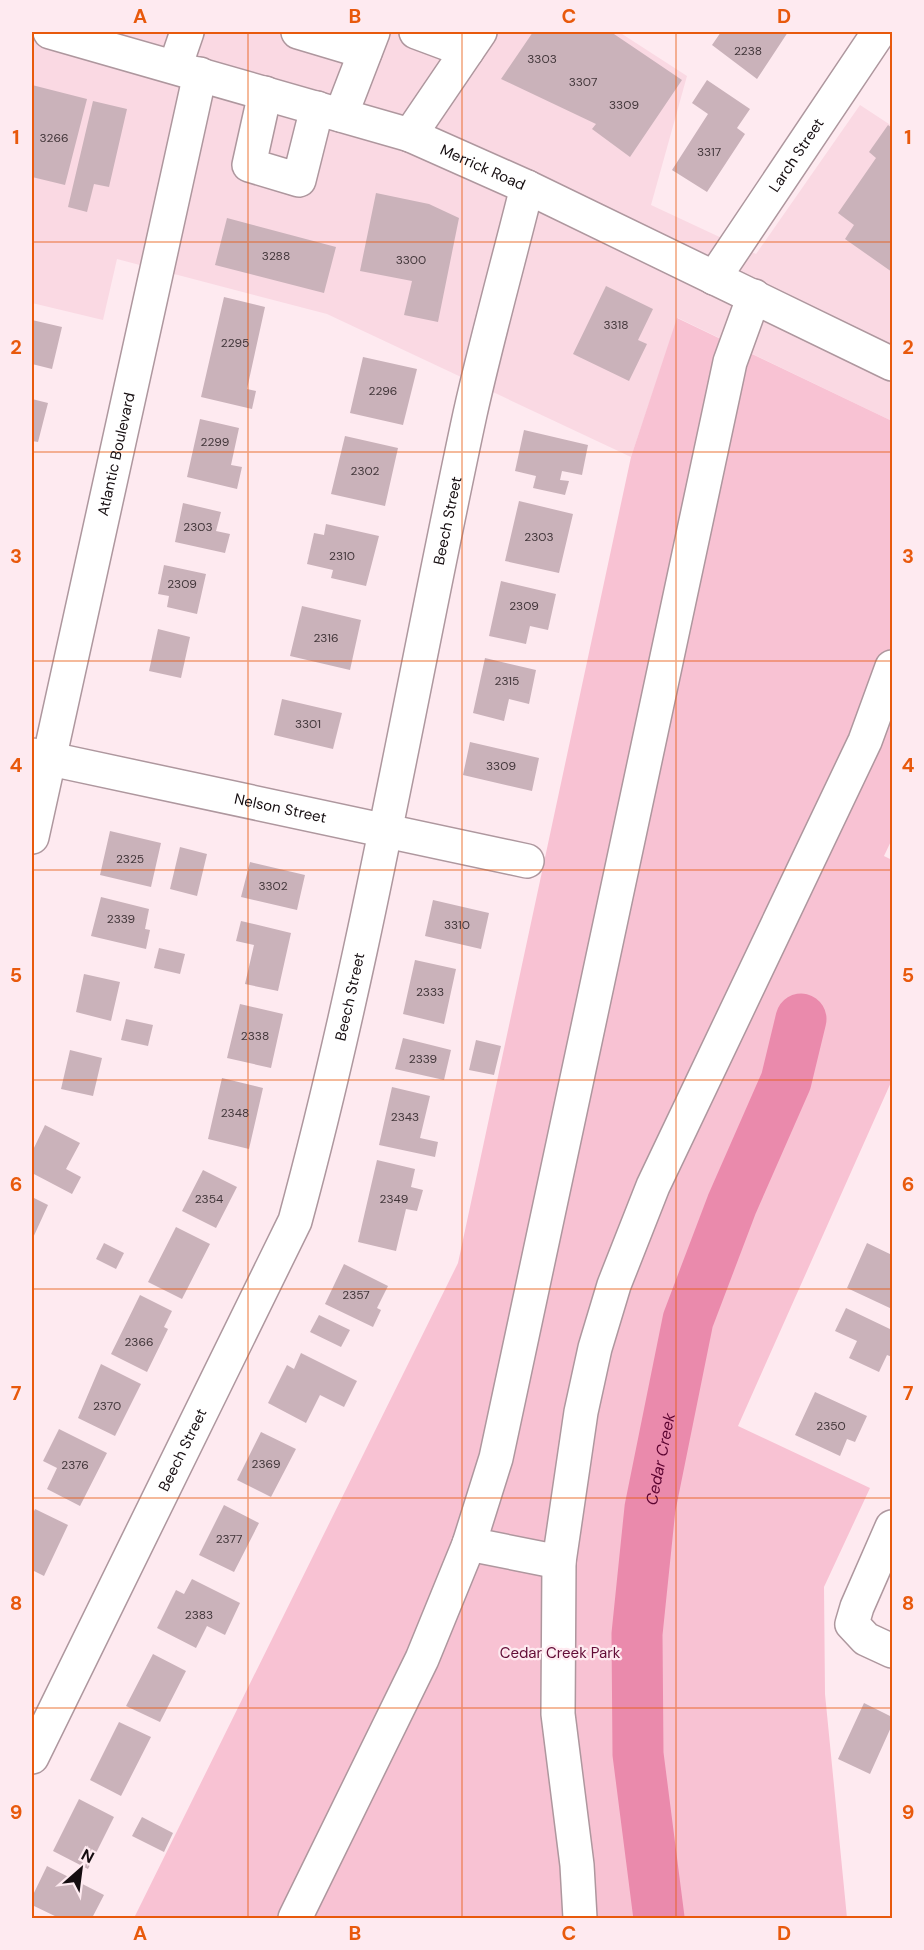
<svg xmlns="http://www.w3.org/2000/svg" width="924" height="1950" viewBox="0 0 924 1950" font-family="'DM Sans',sans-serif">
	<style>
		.built { fill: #fad9e3 }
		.green { fill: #f8c2d3 }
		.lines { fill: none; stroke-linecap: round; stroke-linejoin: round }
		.river { stroke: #ea8aac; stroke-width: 51 }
		.building { fill: #cab2ba }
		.minor-casing { stroke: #ae979e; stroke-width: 36 }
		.major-casing { stroke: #ae979e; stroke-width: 36 }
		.minor { stroke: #fff; stroke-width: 33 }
		.major { stroke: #fff; stroke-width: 33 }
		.grid { fill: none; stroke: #e8590c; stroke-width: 1.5; stroke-opacity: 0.55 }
		.labels { text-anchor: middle; stroke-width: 4.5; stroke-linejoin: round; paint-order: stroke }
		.number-label { font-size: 12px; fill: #42363a }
		.street-label { font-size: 15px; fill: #150d10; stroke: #feeaf0 }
		.park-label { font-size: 15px; fill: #620c36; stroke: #feeaf0 }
		.water-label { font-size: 16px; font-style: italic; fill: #5a022f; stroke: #feeaf0 }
		.neatline { fill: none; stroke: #e8590c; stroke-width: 2 }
		.grid-label { font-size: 20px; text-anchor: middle; font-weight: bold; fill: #e8590c }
	</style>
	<rect width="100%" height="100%" fill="#feeaf0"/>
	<path class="built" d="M32 32H619L687 76 651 205 756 254 860 105 892 126V421L678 318 631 457 327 314 117 259 103 320 32 303Z"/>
	<path class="green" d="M677 318 892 421V839L884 856 892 860V1080L738 1426 870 1488 824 1587 825 1694 847 1918H134L458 1263 631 457Z"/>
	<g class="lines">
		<path class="river" id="s1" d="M659 1918 638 1754 637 1634 650 1508 688 1320 732 1204 786 1081 801 1019"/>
	</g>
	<path class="building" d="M533 32H611L682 80 630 157 592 129 596 124 501 79Z
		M721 32H788L757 79 712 45Z
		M707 80 750 109 737 128 745 134 707 192 672 170 708 114 692 103Z
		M32 85 87 99 65 185 32 177Z
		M93 101 127 109 109 187 94 184 87 212 68 207Z
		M888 125 892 128V272L845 239 854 225 838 213 876 158 869 152Z
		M376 193 429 204 459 218 438 322 404 315 412 281 360 271Z
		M227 218 336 247 324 293 215 265Z
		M606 286 653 309 638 340 647 344 629 381 573 354Z
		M224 297 265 307 247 389 256 391 252 409 201 397Z
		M32 320 62 327 52 369 32 364Z
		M363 357 417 369 403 425 350 413Z
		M32 399 48 403 38 442 32 441Z
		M200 419 239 428 231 465 242 467 237 489 187 477Z
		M524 430 588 445 582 475 562 471 560 480 569 481 565 495 533 488 536 476 515 471Z
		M345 436 398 448 385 506 331 494Z
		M519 501 573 514 559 573 505 561Z
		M183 503 221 512 216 531 230 534 225 553 175 542Z
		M326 524 379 536 366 586 331 578 333 570 307 564 314 533 324 535Z
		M164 565 206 574 197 614 167 607 169 596 158 594Z
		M501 581 556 594 548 630 530 626 526 644 489 636Z
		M302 606 361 620 350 670 290 656Z
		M158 629 190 637 181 678 149 671Z
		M485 658 536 670 529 704 509 699 504 721 473 713Z
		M282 699 342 713 333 749 274 735Z
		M470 742 539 758 532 791 463 775Z
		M110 831 161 843 151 887 100 875Z
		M180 847 207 854 197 896 170 889Z
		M250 862 305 875 297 910 241 897Z
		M101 897 149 909 145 929 150 930 146 949 91 936Z
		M433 900 489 913 481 949 425 936Z
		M241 921 291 933 278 991 245 984 254 945 236 941Z
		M159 948 185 954 180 974 154 968Z
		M415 960 456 969 444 1024 403 1014Z
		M84 974 120 982 111 1021 76 1012Z
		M240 1004 283 1014 271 1068 227 1058Z
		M126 1019 153 1025 148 1046 121 1040Z
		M403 1038 451 1050 444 1080 395 1069Z
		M476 1040 501 1046 494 1075 469 1070Z
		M70 1050 102 1058 93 1096 61 1089Z
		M222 1078 263 1088 249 1149 208 1139Z
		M392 1087 430 1096 420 1138 438 1142 435 1157 379 1145Z
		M45 1125 80 1143 66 1169 81 1177 72 1194 32 1173V1152Z
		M377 1160 415 1169 411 1187 423 1190 417 1211 406 1209 396 1251 358 1242Z
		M203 1170 237 1187 216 1228 182 1211Z
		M32 1197 48 1205 32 1240Z
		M176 1227 210 1244 182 1299 148 1282Z
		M104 1243 124 1253 116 1269 96 1259Z
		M867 1243 892 1255V1309L847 1288Z
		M344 1264 388 1286 377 1308 381 1310 373 1327 325 1304Z
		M140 1295 172 1311 164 1327 168 1329 147 1372 111 1354Z
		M846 1308 892 1330V1357L887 1355 879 1372 849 1358 857 1341 835 1331Z
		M319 1315 350 1330 341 1347 310 1332Z
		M301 1353 357 1381 344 1407 320 1395 306 1423 268 1403 287 1365 294 1369Z
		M101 1364 141 1384 115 1436 78 1418Z
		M815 1392 867 1416 855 1442 847 1439 840 1456 795 1435Z
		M59 1429 107 1453 80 1506 47 1489 57 1468 43 1461Z
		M261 1432 296 1449 271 1497 237 1480Z
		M224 1505 259 1523 234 1572 199 1555Z
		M35 1509 68 1525 44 1576 32 1570V1516Z
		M192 1579 240 1603 225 1635 207 1626 196 1648 157 1628 176 1590 184 1594Z
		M153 1654 186 1671 160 1722 126 1706Z
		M864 1703 892 1717V1725L870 1774 838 1759Z
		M119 1722 151 1737 121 1796 90 1780Z
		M79 1799 114 1817 88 1869 53 1851Z
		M142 1817 173 1833 164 1852 132 1836Z
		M47 1866 104 1895 92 1918H59L32 1905V1897Z"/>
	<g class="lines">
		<defs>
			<g id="minor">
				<path d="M298 32 365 52"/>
				<path d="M416 32 467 51"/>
				<path d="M175 67 187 32"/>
				<path d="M265 93 249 165 299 180 317 108"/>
				<path d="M341 115 373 32"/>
				<path d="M410 135 480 32"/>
				<path id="s2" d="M714 278 879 32"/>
				<path id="s3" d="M32 755 527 861"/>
				<path id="s4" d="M32 837 200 74"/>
				<path d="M892 1527 857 1607 852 1624 866 1639 892 1651"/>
				<path d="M469 1544 559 1562"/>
				<path id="s5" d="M32 1757 295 1221C367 956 412 683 470 414 487 338 508 263 527 187"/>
				<path d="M295 1918 422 1659 469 1544 496 1458 730 362 754 296"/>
				<path d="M580 1918 577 1865 558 1714 559 1562 581 1412 595 1348 614 1285 653 1186 865 741 892 667"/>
			</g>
			<g id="major">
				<path id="s6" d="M50 32 410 135 527 187 892 364"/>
			</g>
		</defs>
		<use href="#minor" class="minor-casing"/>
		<use href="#major" class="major-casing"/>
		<use href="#minor" class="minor"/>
		<use href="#major" class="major"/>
	</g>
	<path class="grid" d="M248 32V1918M462 32V1918M676 32V1918M32 242H892M32 452H892M32 661H892M32 870H892M32 1080H892M32 1289H892M32 1498H892M32 1708H892"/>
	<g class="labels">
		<g class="number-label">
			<text x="748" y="55">2238</text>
			<text x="542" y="63">3303</text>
			<text x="583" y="86">3307</text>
			<text x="624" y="109">3309</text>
			<text x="54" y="142">3266</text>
			<text x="709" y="156">3317</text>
			<text x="276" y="260">3288</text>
			<text x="411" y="264">3300</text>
			<text x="616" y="329">3318</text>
			<text x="235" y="347">2295</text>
			<text x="383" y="395">2296</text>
			<text x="215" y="446">2299</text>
			<text x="365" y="475">2302</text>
			<text x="198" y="531">2303</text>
			<text x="539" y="541">2303</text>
			<text x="342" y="560">2310</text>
			<text x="182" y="588">2309</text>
			<text x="524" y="610">2309</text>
			<text x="326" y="642">2316</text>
			<text x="507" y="685">2315</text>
			<text x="308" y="728">3301</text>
			<text x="501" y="770">3309</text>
			<text x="130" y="863">2325</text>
			<text x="273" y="890">3302</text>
			<text x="121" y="923">2339</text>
			<text x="457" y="929">3310</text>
			<text x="430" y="996">2333</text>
			<text x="255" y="1040">2338</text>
			<text x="423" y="1063">2339</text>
			<text x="235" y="1117">2348</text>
			<text x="405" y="1121">2343</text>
			<text x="209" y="1203">2354</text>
			<text x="394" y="1203">2349</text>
			<text x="356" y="1299">2357</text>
			<text x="139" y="1346">2366</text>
			<text x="107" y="1410">2370</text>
			<text x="831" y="1430">2350</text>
			<text x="266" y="1468">2369</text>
			<text x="75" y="1469">2376</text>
			<text x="229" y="1543">2377</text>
			<text x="199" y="1619">2383</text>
		</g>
		<g class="street-label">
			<text dy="5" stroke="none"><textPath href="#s2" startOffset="148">Larch Street</textPath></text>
			<text dy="5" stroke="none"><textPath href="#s6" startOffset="454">Merrick Road</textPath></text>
			<text dy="5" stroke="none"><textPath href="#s4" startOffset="392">Atlantic Boulevard</textPath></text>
			<text dy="5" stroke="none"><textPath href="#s5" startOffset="1314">Beech Street</textPath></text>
			<text dy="5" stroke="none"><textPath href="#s3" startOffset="254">Nelson Street</textPath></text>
			<text dy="5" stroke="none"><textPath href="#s5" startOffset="828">Beech Street</textPath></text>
			<text dy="5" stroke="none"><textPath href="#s5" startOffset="342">Beech Street</textPath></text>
		</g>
		<g class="park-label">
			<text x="560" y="1658">Cedar Creek Park</text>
		</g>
		<g class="water-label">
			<text dy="6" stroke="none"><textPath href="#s1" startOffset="462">Cedar Creek</textPath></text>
		</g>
	</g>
	<rect width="924" height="1950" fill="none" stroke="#feeaf0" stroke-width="66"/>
	<g transform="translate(81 1869) rotate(28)" stroke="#feeaf0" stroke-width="4.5" paint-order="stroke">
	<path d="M0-4.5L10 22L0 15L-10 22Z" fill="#150d10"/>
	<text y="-9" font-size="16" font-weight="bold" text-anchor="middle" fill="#150d10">N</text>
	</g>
	<rect x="33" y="33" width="858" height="1884" class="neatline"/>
	<g class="grid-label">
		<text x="140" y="23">A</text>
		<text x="355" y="23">B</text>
		<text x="569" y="23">C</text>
		<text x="784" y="23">D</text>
		<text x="16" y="144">1</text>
		<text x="908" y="144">1</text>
		<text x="16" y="354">2</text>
		<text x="908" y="354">2</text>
		<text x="16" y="563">3</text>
		<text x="908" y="563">3</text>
		<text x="16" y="772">4</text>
		<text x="908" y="772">4</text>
		<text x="16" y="982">5</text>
		<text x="908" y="982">5</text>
		<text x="16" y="1191">6</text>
		<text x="908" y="1191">6</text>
		<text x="16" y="1400">7</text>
		<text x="908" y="1400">7</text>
		<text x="16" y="1610">8</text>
		<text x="908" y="1610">8</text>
		<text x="16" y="1819">9</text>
		<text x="908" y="1819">9</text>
		<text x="140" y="1940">A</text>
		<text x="355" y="1940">B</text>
		<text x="569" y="1940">C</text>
		<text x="784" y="1940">D</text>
	</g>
</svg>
